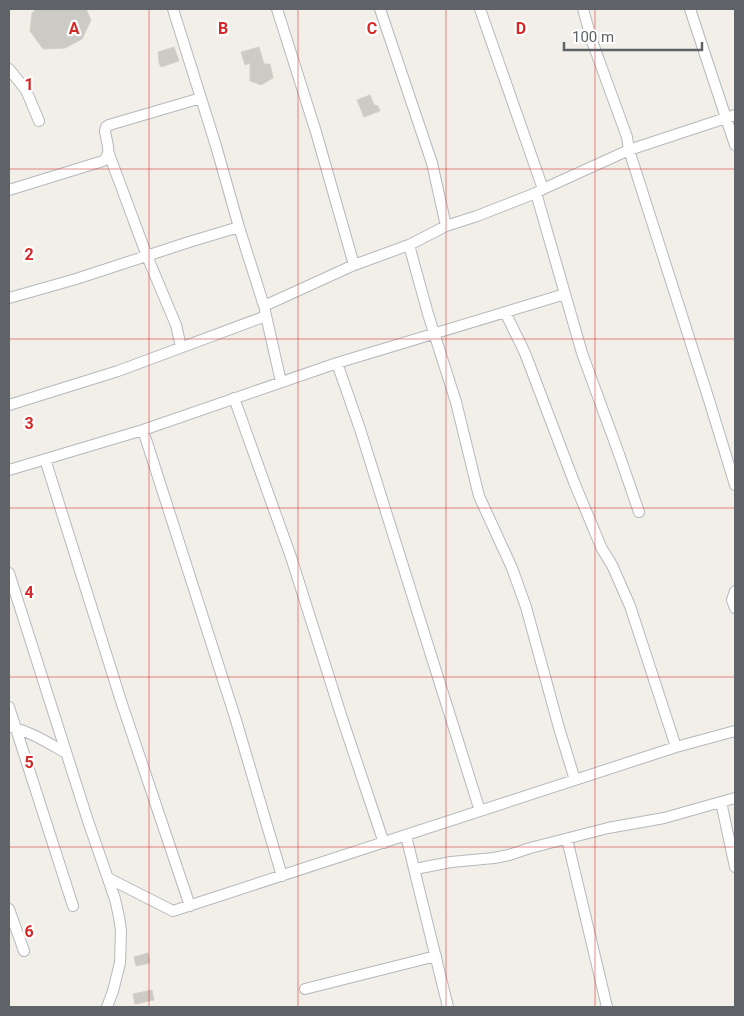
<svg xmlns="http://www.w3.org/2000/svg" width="744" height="1016" viewBox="0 0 744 1016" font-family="Roboto,sans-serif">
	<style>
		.building { fill: #cccac5; stroke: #d6d1c6 }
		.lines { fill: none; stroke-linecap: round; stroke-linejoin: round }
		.minor-casing { stroke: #b5b8bc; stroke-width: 12 }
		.minor { stroke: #fff; stroke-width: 10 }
		.grid { fill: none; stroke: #d62828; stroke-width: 1; stroke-opacity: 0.55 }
		.grid-label { font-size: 16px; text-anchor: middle; font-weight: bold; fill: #d62828; stroke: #fff; stroke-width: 4.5; stroke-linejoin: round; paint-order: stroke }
	</style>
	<rect width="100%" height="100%" fill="#f1efe8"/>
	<path class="building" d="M36 9H86L91 20 82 39 65 48 43 49 30 31 32 13Z
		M174 47 179 61 161 67 159 63 158 52Z
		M259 47 264 64H270L273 78 261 85 250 81V63L245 65 241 52Z
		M370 95 374 105 378 106 380 111 364 117 357 100Z
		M148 953 150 963 136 966 134 957Z
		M152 990 154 1000 135 1004 133 994Z"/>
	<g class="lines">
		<defs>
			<path id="minor" d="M173 9 216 146 239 227 264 306 354 265 409 245 446 226 477 216 536 193 543 189 629 150 735 115
				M277 9 316 132 354 265
				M380 9 432 163 446 226
				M480 9 543 189
				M583 9 592 41 627 137 629 150 709 400 735 485
				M690 9 735 145
				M9 69 26 90 39 121
				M109 154 147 256 176 325 181 347
				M9 190 103 161C113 154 106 141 105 131L106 127 109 125 201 98
				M536 193 582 353 619 454 639 512
				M409 245 428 314 456 402 479 496 512 568 526 607 559 728 575 780
				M9 298 76 279 189 242 239 227
				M265 311 281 382
				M505 312 525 353 574 482 602 549 612 565 630 606 676 747
				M337 363 360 429 480 811
				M234 398 291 557 342 718 384 843
				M9 405 118 371 266 316
				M143 430 235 717 282 876
				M45 459 121 701 190 906
				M9 470 143 430 337 363 565 294
				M9 573 88 821 115 899 119 917 121 930 120 963 113 991 107 1007
				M735 591 732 600 735 608
				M9 707 73 906
				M11 727C32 732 48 743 66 753
				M721 802 735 867
				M406 836 448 1007
				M567 839 607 1007
				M415 869 451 862 494 858 509 855 530 848 608 828 664 818 735 798
				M108 878 173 911 676 747 735 731
				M9 909 24 951
				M305 989 436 956"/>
		</defs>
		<use href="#minor" class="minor-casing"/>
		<use href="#minor" class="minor"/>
	</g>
	<path class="grid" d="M149 9V1007M298 9V1007M446 9V1007M595 9V1007M9 169H735M9 339H735M9 508H735M9 677H735M9 847H735"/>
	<g class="grid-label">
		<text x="74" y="34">A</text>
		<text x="223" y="34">B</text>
		<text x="372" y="34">C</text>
		<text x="521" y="34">D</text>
		<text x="29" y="90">1</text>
		<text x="29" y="260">2</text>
		<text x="29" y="429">3</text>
		<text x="29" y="598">4</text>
		<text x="29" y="768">5</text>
		<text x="29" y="937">6</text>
	</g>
	<rect width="744" height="1016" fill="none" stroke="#5f6368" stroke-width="20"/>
	<path d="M564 42v8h138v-8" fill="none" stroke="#5f6368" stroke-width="2.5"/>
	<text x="572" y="42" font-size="15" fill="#5f6368" stroke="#ffffff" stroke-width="4" paint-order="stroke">100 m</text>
</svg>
